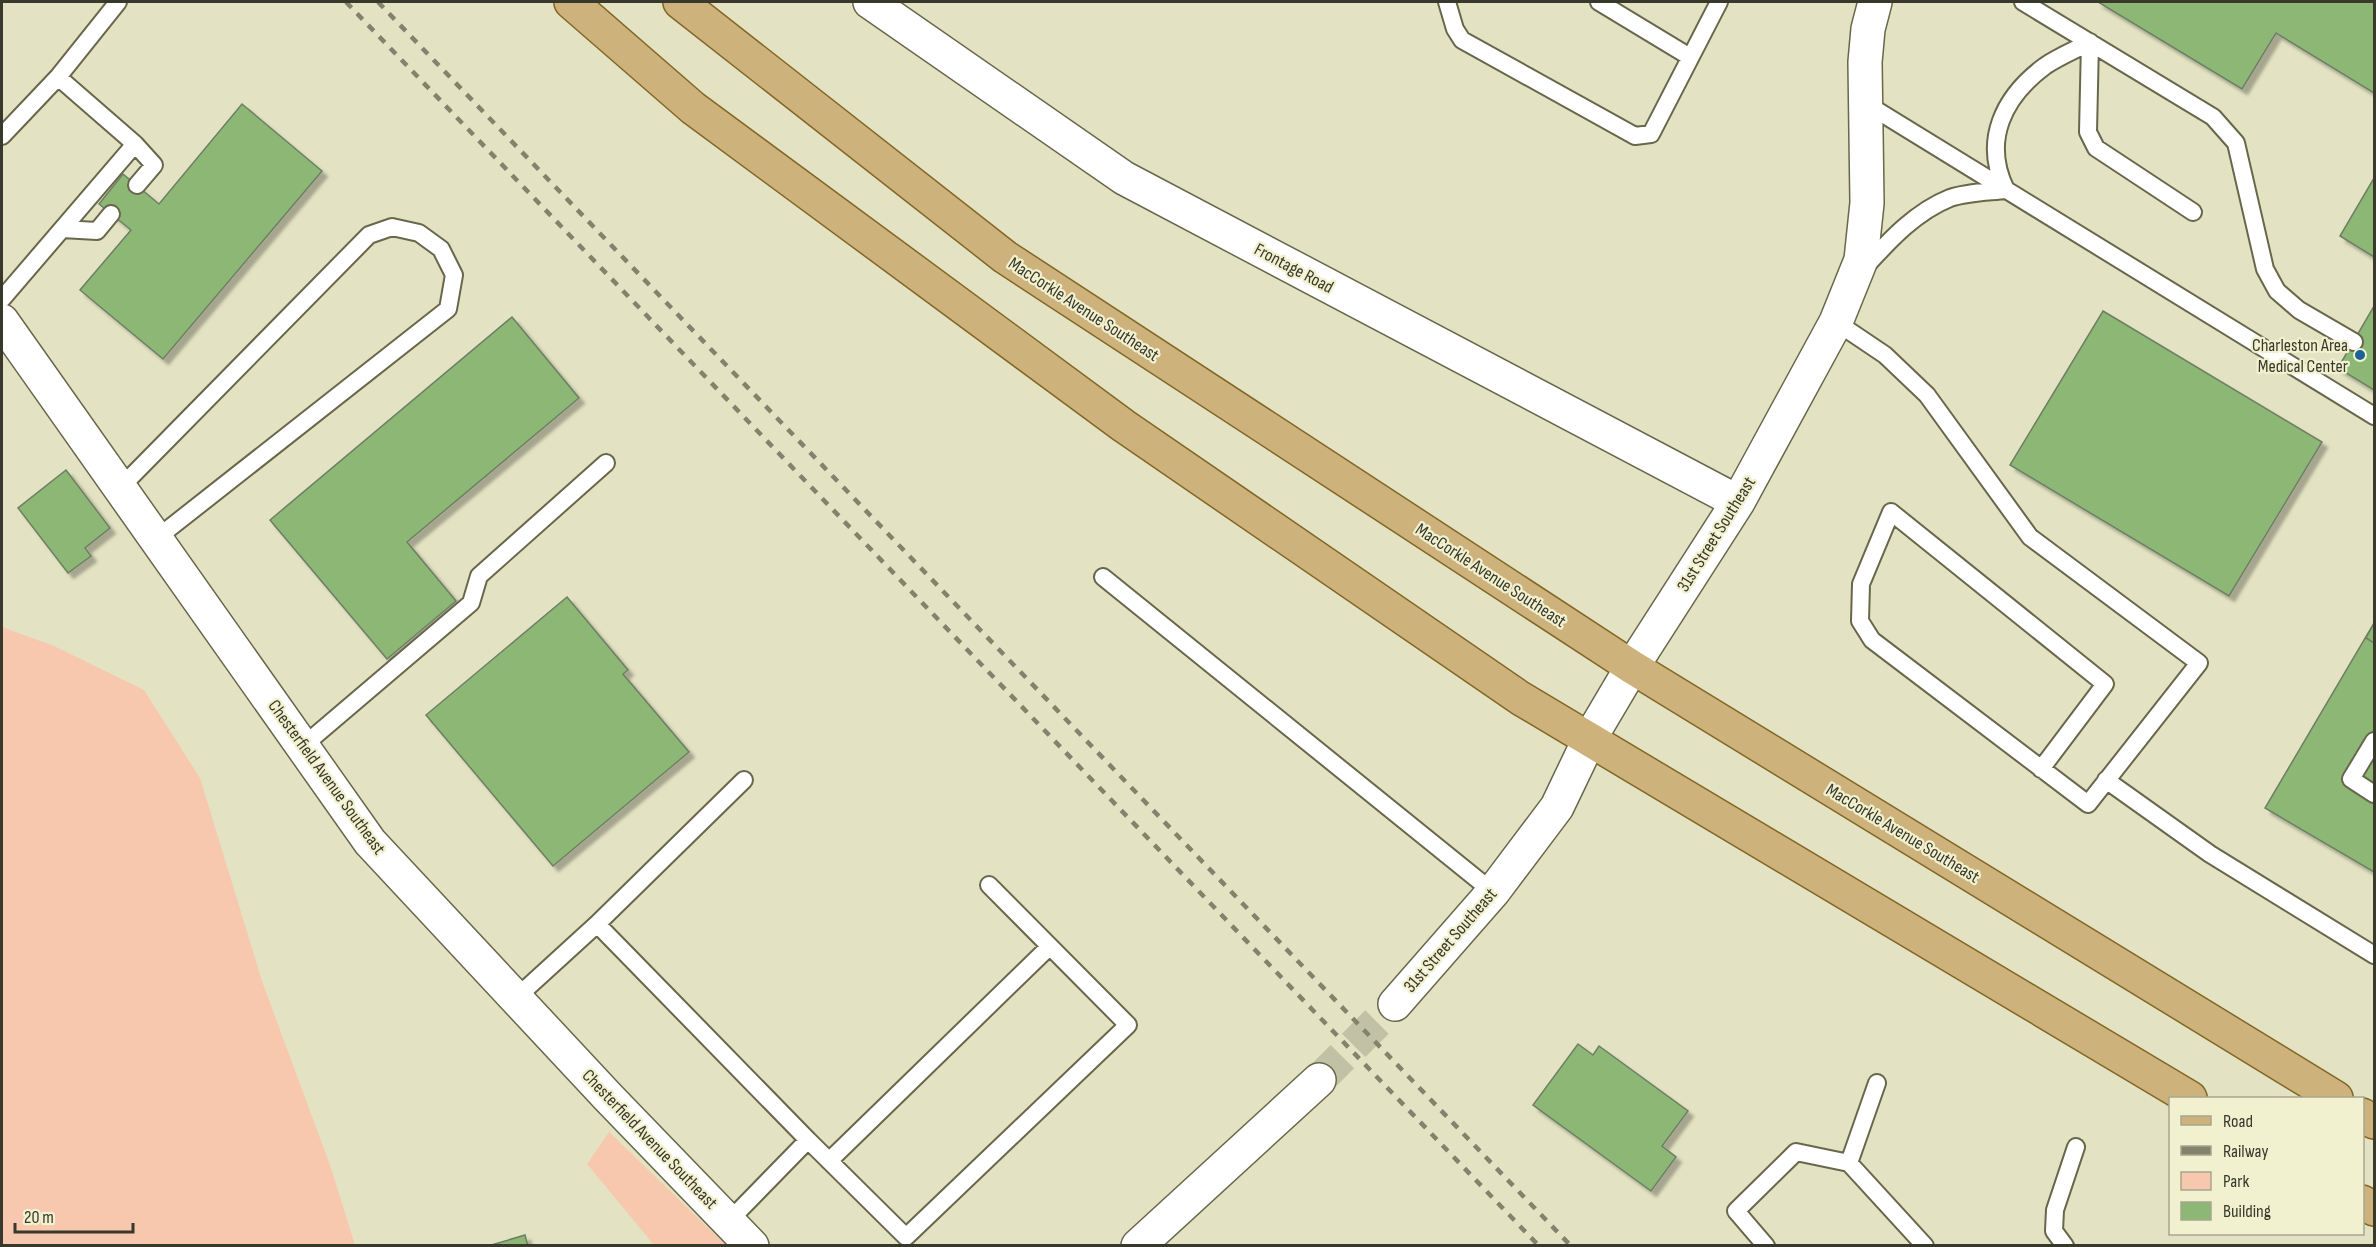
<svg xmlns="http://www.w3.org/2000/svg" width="2376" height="1247" viewBox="0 0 2376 1247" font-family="'Sofia Sans Condensed',sans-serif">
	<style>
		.green { fill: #f7c8ad }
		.building { fill: #8cb774; stroke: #6e7f65; stroke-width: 1.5; filter: url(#shadow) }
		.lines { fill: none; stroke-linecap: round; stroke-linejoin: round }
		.minor-tunnel { stroke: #c1c1a5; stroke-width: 33; stroke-dasharray: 33 16; stroke-linecap: butt }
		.service-casing { stroke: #68674b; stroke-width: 20 }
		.minor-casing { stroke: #68674b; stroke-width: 36 }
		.tertiary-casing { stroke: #68674b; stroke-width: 36 }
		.primary-casing { stroke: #836626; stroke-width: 36 }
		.service { stroke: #fff; stroke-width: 16 }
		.minor { stroke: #fff; stroke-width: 33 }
		.tertiary { stroke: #fff; stroke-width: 33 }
		.primary { stroke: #cdb27c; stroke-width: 33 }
		.rail { stroke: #82826d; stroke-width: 4.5; stroke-dasharray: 8 8; stroke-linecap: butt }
		.poi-dot { fill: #1b6296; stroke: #f1f1d0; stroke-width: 2 }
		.labels { text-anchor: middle; stroke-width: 4.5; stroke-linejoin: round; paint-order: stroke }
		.street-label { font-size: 18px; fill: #38382b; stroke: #f1f1d0 }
		.poi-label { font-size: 18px; fill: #38382b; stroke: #f1f1d0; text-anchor: end }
	</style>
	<defs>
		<filter id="shadow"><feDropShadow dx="5.5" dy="5.5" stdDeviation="1.5" flood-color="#0004"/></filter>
	</defs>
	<rect width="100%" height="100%" fill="#e3e3c3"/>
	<path class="green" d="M2 627 54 646 144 690 200 778 262 981 331 1168 355 1245H2Z
		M609 1132 726 1245H654L587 1164Z"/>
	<path class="building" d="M2098 2H2374V93L2276 33 2242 89Z
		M242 104 322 171 163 359 80 290 131 230 99 204 123 174 159 204Z
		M2374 178V257L2340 236Z
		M2374 306V390L2338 368Z
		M2103 311 2322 442 2229 596 2010 465Z
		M512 317 579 398 407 542 456 601 387 659 270 520Z
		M66 470 110 528 85 548 91 556 68 573 18 508Z
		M567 597 628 670 623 674 689 752 553 866 426 715Z
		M2374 623V872L2265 808Z
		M2374 623V643L2366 638Z
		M1578 1044 1593 1055 1599 1046 1688 1111 1662 1146 1676 1157 1651 1191 1533 1105Z
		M525 1235 528 1246H488Z"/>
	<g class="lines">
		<path class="minor-tunnel" d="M1319 1080 1395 1004"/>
		<defs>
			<path id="service" d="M1447 2 1455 29 1462 40 1635 136 1651 134 1719 2
				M1599 2 1690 57
				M2023 2 2213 117 2236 143 2265 269 2277 291 2299 310 2354 342
				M58 77 135 144 154 165 137 185
				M1865 103 2374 416
				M2 136 58 77 118 2
				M62 229 97 231 111 214
				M1864 268C1889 241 1915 212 1950 198 1968 192 1988 192 2006 190 1982 141 2003 97 2045 66 2058 57 2075 50 2090 42L2088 132 2096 148 2193 212
				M2 299 135 144
				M1836 322 1885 355 1927 395 2030 537 2199 663 2088 804 1872 640 1860 621 1861 584 1891 512 2105 684 2041 769
				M121 487 369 235 392 227 419 233 441 249 454 275 448 309 157 538
				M1103 577 1493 892
				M2374 741 2351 779 2374 794
				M303 746 471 603 479 576 606 463
				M2106 780 2210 854 2374 955
				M597 924 744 780
				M517 997 597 924 808 1140 729 1221
				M808 1140 906 1237 1128 1025 989 885
				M829 1161 1049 947
				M1849 1163 1925 1246
				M1766 1246 1736 1211 1796 1152 1849 1163 1877 1083
				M2065 1246 2054 1231 2055 1210 2076 1147"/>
			<path id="minor" d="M870 2 1124 178 1738 502
				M1395 1004 1493 892 1557 807 1590 738 1632 667 1738 502 1836 322 1861 260 1867 203 1865 62 1868 29 1875 2
				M1138 1246 1319 1080"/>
			<path id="tertiary" d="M2 321 370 842 608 1097 752 1246"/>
			<path id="primary" d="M571 2 693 108 1124 426 1520 698 2190 1098
				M680 2 1005 257 1632 667 2336 1098
				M2362 1115 2374 1122
				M2362 1202 2374 1209"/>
		</defs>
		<use href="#service" class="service-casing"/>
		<use href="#minor" class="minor-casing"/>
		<use href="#tertiary" class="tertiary-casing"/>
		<use href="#primary" class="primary-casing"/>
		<use href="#service" class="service"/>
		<use href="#minor" class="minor"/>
		<use href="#tertiary" class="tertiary"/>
		<use href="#primary" class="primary"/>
		<path class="rail" d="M346 2 1539 1246
			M378 2 1571 1246"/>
	</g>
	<circle class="poi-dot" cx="2360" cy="355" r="6"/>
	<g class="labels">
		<g class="street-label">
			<text transform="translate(1294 268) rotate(28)" y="6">Frontage Road</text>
			<text transform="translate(1084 309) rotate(33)" y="6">MacCorkle Avenue Southeast</text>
			<text transform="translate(1716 534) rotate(-58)" y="6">31st Street Southeast</text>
			<text transform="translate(1491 575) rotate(33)" y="6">MacCorkle Avenue Southeast</text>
			<text transform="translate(327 777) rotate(54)" y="6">Chesterfield Avenue Southeast</text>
			<text transform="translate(1903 833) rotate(31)" y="6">MacCorkle Avenue Southeast</text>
			<text transform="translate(1450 940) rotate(-49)" y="6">31st Street Southeast</text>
			<text transform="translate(650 1139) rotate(46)" y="6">Chesterfield Avenue Southeast</text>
		</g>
		<g class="poi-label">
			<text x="2348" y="351">Charleston Area<tspan x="2348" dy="21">Medical Center</tspan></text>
		</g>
	</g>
	<rect width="2376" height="1247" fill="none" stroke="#38382b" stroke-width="6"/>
	<rect x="2169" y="1097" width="195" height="138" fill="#f1f1d0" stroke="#a7a78e" stroke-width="1.5"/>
	<rect x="2181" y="1116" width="30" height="9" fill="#cdb27c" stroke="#a7a78e" stroke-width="1.5"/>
	<text x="2223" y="1127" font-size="18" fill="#38382b">Road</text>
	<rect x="2181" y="1146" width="30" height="9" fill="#82826d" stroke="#a7a78e" stroke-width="1.5"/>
	<text x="2223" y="1157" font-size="18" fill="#38382b">Railway</text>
	<rect x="2181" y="1172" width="30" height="18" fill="#f7c8ad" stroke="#a7a78e" stroke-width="1.5"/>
	<text x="2223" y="1187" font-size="18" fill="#38382b">Park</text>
	<rect x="2181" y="1202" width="30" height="18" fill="#8cb774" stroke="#a7a78e" stroke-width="1.5"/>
	<text x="2223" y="1217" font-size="18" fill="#38382b">Building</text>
	<path d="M15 1223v9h118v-9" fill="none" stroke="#38382b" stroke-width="3"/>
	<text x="24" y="1223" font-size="18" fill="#38382b" stroke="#f1f1d0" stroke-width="4.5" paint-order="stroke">20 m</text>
</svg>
